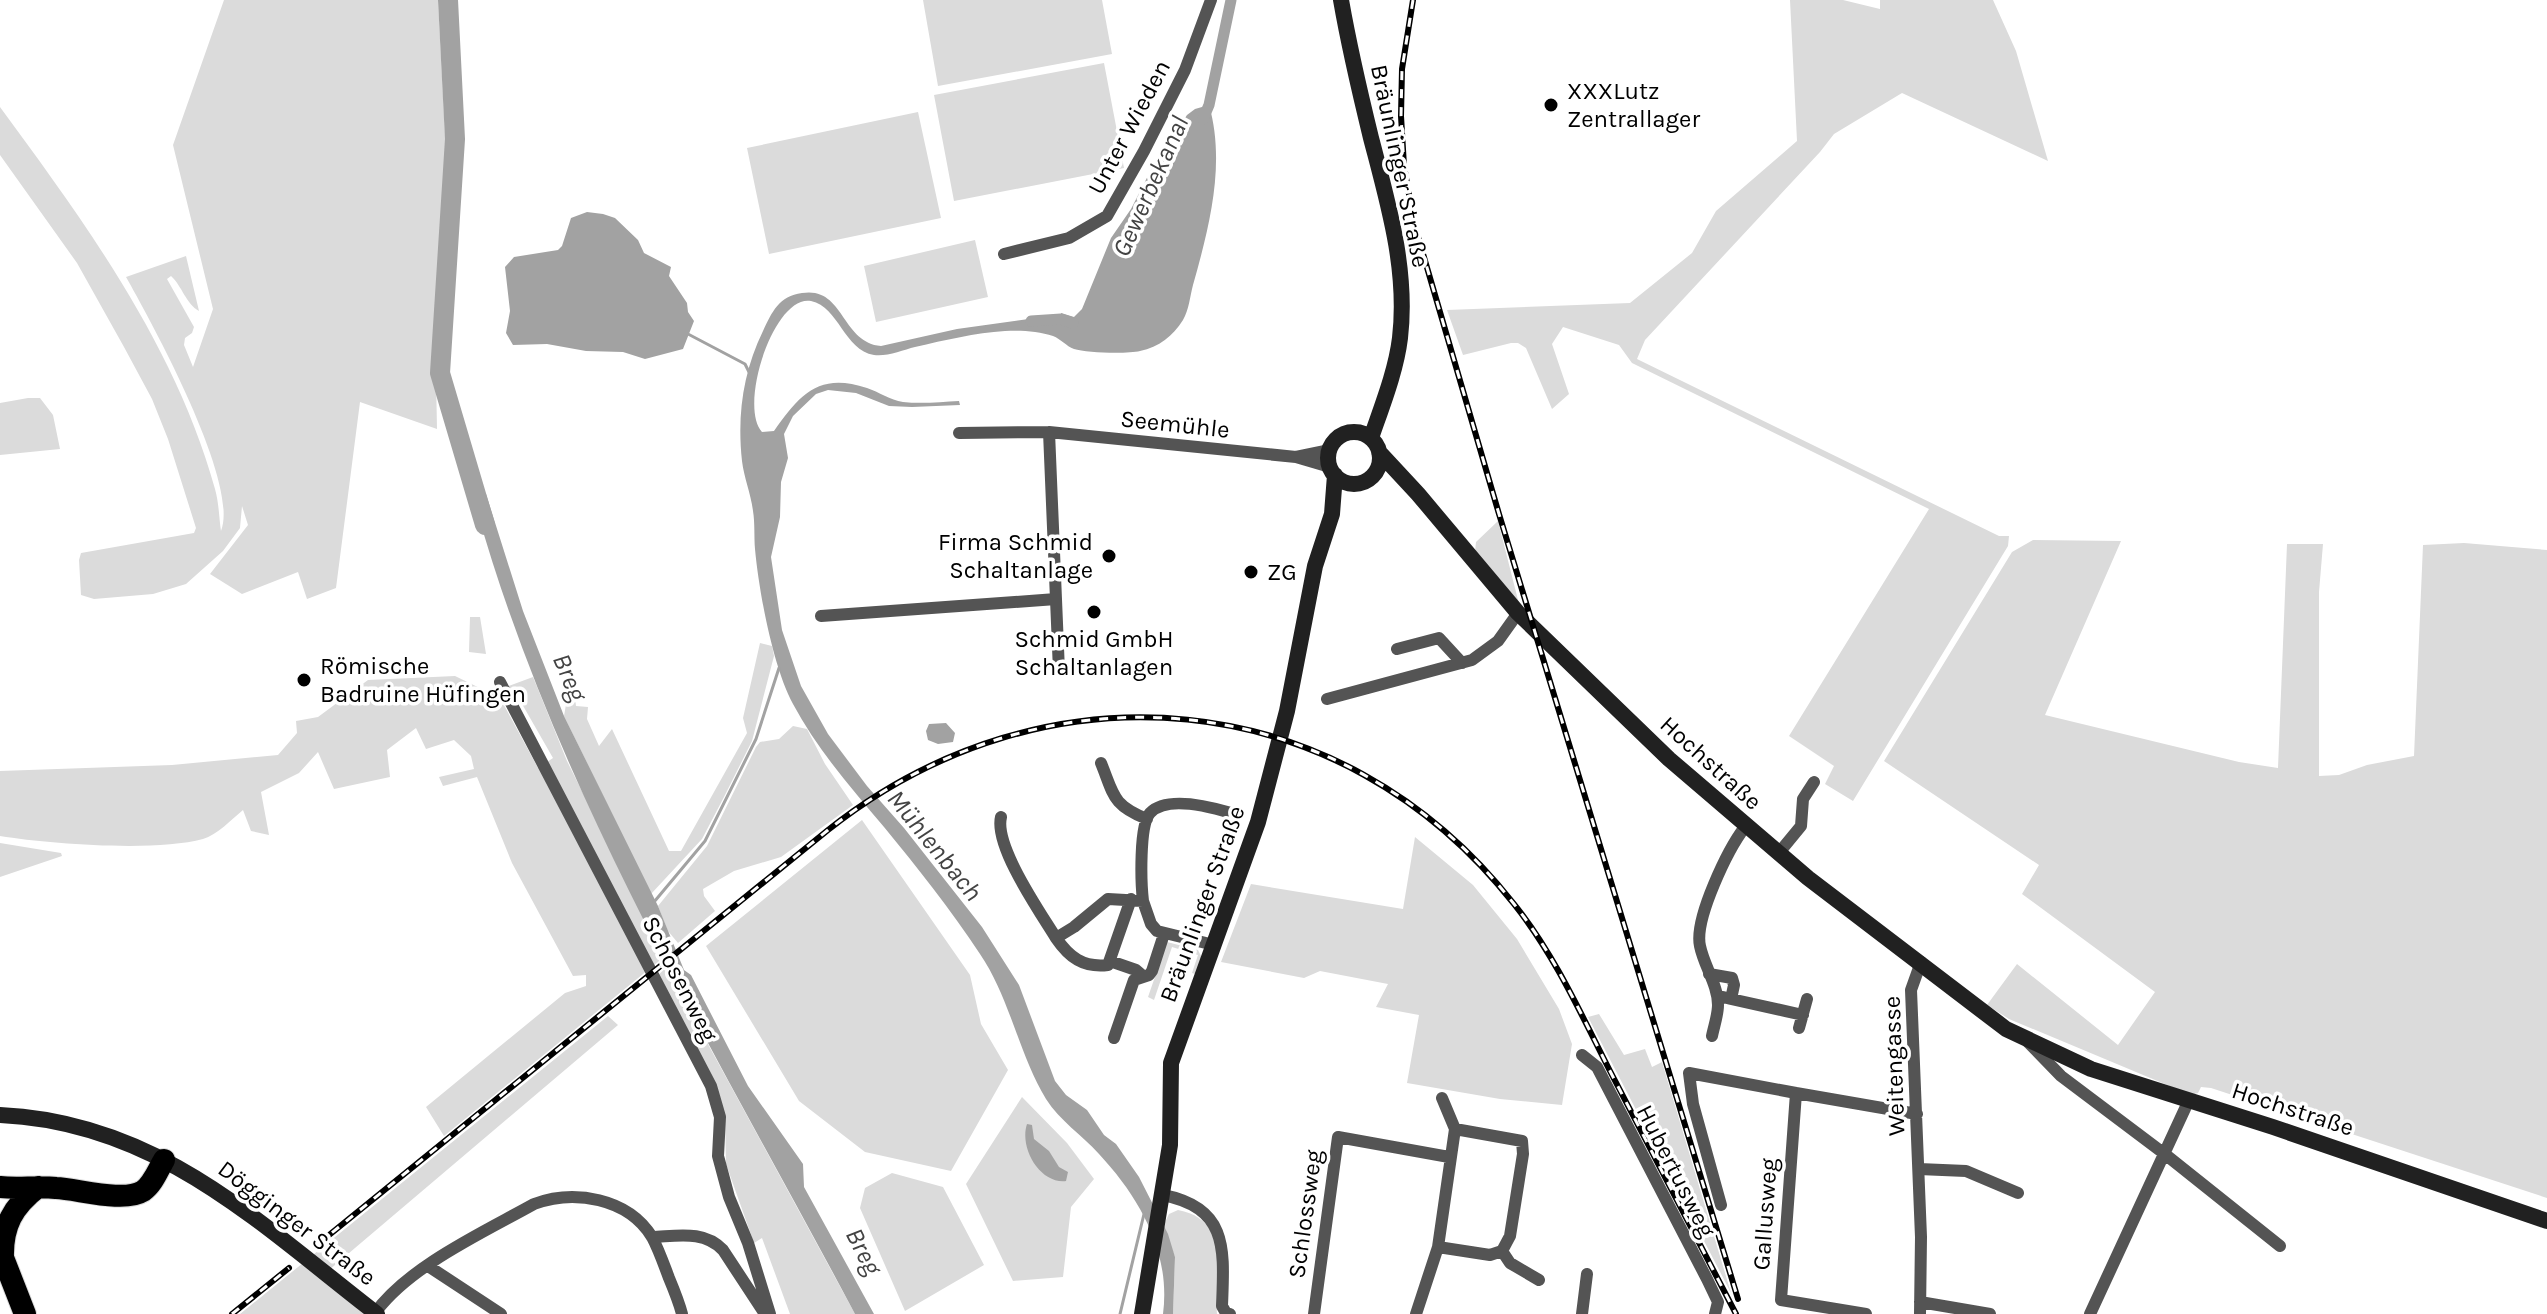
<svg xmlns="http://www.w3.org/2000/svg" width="2547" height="1314" viewBox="0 0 2547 1314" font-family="Karla,sans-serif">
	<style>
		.green { fill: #dbdbdb; fill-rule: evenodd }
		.water { fill: #a2a2a2 }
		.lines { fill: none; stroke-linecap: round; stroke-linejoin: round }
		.stream { stroke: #a2a2a2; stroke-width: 3 }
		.canal { stroke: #a2a2a2; stroke-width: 11 }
		.river { stroke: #a2a2a2; stroke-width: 20 }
		.highway-casing { stroke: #dbdbdb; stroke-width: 24 }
		.street { stroke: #545454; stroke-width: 12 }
		.secondary { stroke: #212121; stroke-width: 16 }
		.highway { stroke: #000; stroke-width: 22 }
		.rail-casing { stroke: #000; stroke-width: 6 }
		.rail { stroke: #fff; stroke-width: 3; stroke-dasharray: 9; stroke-linecap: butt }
		.poi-dot { fill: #000; stroke: #fff; stroke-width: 3 }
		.labels { text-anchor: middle; stroke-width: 7; stroke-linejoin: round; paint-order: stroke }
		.poi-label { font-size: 24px; fill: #000; stroke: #fff; text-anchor: start }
		.street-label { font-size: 24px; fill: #000; stroke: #fff }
		.water-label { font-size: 26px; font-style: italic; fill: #434343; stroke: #fff }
	</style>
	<rect width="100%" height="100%" fill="#fff"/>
	<path class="green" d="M224 0H438L446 155 436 377 437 429 360 402 336 588 307 599 298 572 242 594 210 574 248 525 242 506 240 528 223 551 186 584 153 594 94 599 81 595 79 560 81 553 194 533 196 528 168 439 152 399 124 347 77 263 0 155V107C86 224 176 347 215 489 219 503 219 518 221 531 240 483 152 323 126 277L186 256 199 311C186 304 182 286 171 276L167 279 194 327 192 333 185 338 184 345 193 367 213 309 173 145Z
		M923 0H1102L1112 54 938 86Z
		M1790 0H1843L1880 9V0H1993L2016 51 2048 161 1902 93 1834 134 1820 152 1645 340 1637 359 1999 536H2009L2008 546 1853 801 1825 784 1834 766 1789 736 1929 509 1632 363 1619 345 1563 327 1552 344 1569 394 1552 409 1526 348 1518 343H1511L1463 355 1447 310 1630 303 1692 253 1716 211 1797 141Z
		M1104 63 1124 168 954 201 934 95Z
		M918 112 941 218 769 254 747 148Z
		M975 240 988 297 876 322 864 266Z
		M28 398H40L53 415 60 449 0 455V403Z
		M1498 521 1519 604 1475 552 1476 542Z
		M2033 540 2121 541 2045 715 2239 762 2278 768 2287 544H2323L2319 592V776L2339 775 2367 765 2414 756 2423 545 2464 543 2547 550V1198L2211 1088 2201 1087 2198 1093 2191 1095 2009 1019 1987 1005 2017 964 2118 1045 2155 992 2022 894 2039 865 1884 761 2012 552Z
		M470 617H480L486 654 469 652Z
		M760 643 772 646 774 656 752 741 724 797 702 839 651 894 564 716 569 687 574 688 576 706 588 707 587 719 599 746 612 729 669 851H681L747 733 743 718Z
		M455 676 490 693 533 677 567 761 664 957 444 1136 426 1107 565 993 586 986V975L573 976 512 863 477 777 443 786 439 777 474 769 471 756 454 740 426 749 416 728 387 750 390 777 334 789 318 752 299 773 261 792 269 835 251 831 243 810C232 819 217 835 203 839 155 852 50 844 0 836V771L172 765 278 755 297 733 296 721 318 717 368 680ZM514 690 553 758 538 768 499 696Z
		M793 726 807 729 825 764 853 805 781 857 734 871 703 889 704 896 715 911 678 943 668 931 658 906 707 846 756 747 760 742 779 739Z
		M862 820 970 975 981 1024 1008 1070 951 1171 865 1152 799 1101 706 946Z
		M1415 837 1473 885 1517 939 1559 1009 1572 1044 1562 1105 1500 1099 1407 1083 1419 1015 1376 1007 1388 984 1320 971 1304 978 1221 962 1251 884 1403 909Z
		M0 843 61 853 62 856 0 877Z
		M1167 942 1198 950 1202 958 1195 974 1192 973 1198 955 1172 947 1154 1000 1148 997Z
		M668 966 691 1013 855 1314H790L762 1238 754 1243 726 1164 725 1120 657 976Z
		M1599 1014 1624 1055 1645 1049 1652 1067 1662 1062 1731 1293 1588 1017Z
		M608 1016 618 1025 322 1276 369 1314H240Z
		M1022 1097 1067 1143 1094 1179 1071 1207 1063 1277 1013 1281 966 1184Z
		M892 1173 943 1187 984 1265 905 1311 860 1208 865 1188Z
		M1178 1210C1232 1220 1214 1274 1217 1314H1173L1175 1257 1163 1226 1169 1214Z"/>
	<path class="water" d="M1209 105C1226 164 1209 228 1193 285 1190 296 1189 310 1183 320 1173 336 1159 347 1140 351 1128 354 1086 353 1074 349 1066 346 1061 339 1053 336 1039 331 1020 330 1005 331 975 333 945 340 915 347 903 350 886 357 874 355 844 350 839 307 811 301 774 294 738 406 762 432L774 431C800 394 819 372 867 388 879 392 890 400 903 402 921 404 941 402 959 401L960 405 912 407 889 406 856 393 828 390 816 394 793 416 784 434 788 458 781 482 780 517 771 557 782 630 801 686 828 734 867 786 904 828 982 927 1019 985 1055 1081 1066 1095 1087 1110 1104 1135 1116 1144 1139 1177 1168 1234 1175 1257 1173 1314H1163C1171 1253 1140 1198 1099 1154 1082 1135 1060 1121 1046 1099 1019 1055 1010 998 980 954 951 910 917 867 884 827 851 788 817 749 793 704 773 667 759 592 755 549 754 537 755 523 753 511 751 494 744 478 742 461 737 415 743 372 763 331 772 312 779 296 802 293 844 286 841 342 881 346L957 329 1043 317 1044 324 1061 322V313L1074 317 1082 309 1111 238 1131 209 1153 166 1187 115 1195 109Z
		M587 212 603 214 615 218 638 240 644 253 671 267 669 276 687 303 688 312 694 321 683 349 645 359 623 352 586 351 547 344 513 345 506 333 510 311 505 267 514 257 558 250 562 246 571 218Z
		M486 494 523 611 564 716 658 906 684 970 691 975 748 1086 803 1164 804 1187 874 1314H855C715 1050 554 790 474 500Z
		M946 723 955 733 953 742 938 744 928 740 926 731 929 724Z
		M1027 1124 1032 1125 1034 1139 1049 1151 1059 1167 1068 1172 1066 1181C1040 1184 1019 1148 1027 1124Z"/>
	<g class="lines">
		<path class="stream" d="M688 334 745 364 749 372
			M654 902 705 841 756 739 779 668
			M1120 1314 1144 1214"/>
		<path class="canal" d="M1203 119 1209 105 1231 0
			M1031 321 1061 319 1073 323"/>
		<path class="river" d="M448 0 455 139 440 373 485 525"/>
		<defs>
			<path id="highway" d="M0 1187C18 1189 38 1186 56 1188 78 1189 124 1203 143 1191 153 1184 158 1170 164 1160
				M0 1250 25 1314
				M3 1258C2 1226 13 1206 38 1187"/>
		</defs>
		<use href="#highway" class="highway-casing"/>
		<path class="street" d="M1004 254 1069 238 1107 216 1144 151 1185 70 1211 0
			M1049 432 1059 671
			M959 433 1049 432 1296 457 1330 467
			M1296 457 1330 450
			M821 616 1056 599
			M1397 649 1439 638 1462 663
			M500 682 711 1086 720 1117 718 1156 729 1197 748 1243 770 1314
			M1327 699 1472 660 1498 641 1518 613
			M1101 763C1114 795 1112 805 1147 819
			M1001 817C994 846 1040 912 1056 938
			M1778 854 1801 826 1803 799 1814 782
			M1131 899 1108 965C1083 968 1069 957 1056 938L1074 927 1108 899 1143 901 1151 924 1157 931 1214 945
			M1143 901C1141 884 1139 825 1150 813 1167 795 1211 807 1231 813
			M1110 961 1136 970 1143 976
			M1709 974 1732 978 1734 985 1731 999 1723 997
			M1731 999 1803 1015
			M1799 1028 1807 999
			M1712 1036C1714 1026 1718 1015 1718 1005 1718 985 1704 966 1700 946 1694 919 1728 849 1745 827
			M1114 1038 1134 980 1149 975 1152 971 1164 934
			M2028 1042 2061 1076 2166 1155 2280 1246
			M1582 1055 1597 1067 1707 1279 1718 1302 1715 1314
			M1455 1129 1522 1141 1523 1154 1510 1236 1502 1251
			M1919 1169 1966 1171 2018 1193
			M1163 1195C1229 1208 1224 1250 1222 1306L1226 1313 1230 1314
			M1721 1205 1693 1104 1689 1073 1796 1093
			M652 1237C678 1236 704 1230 723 1250L765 1314
			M1438 1247 1490 1255 1502 1251 1510 1263 1539 1280
			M428 1266 501 1314
			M1920 1302 1990 1314
			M375 1313C409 1266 484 1232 534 1204 574 1189 628 1198 652 1237 659 1250 664 1265 669 1278 674 1290 679 1302 682 1314
			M1314 1314 1338 1137 1449 1157
			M1416 1314 1438 1247 1455 1129 1442 1098
			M1582 1314 1587 1274
			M1866 1314 1781 1300 1796 1093 1917 1114
			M1920 1314 1921 1237 1911 990 1921 962
			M2090 1314 2189 1100"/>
		<path class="secondary" d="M1341 0C1349 46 1360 93 1371 138 1388 203 1408 270 1400 338 1396 371 1382 406 1371 438
			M1328 458a26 26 0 1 1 52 0a26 26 0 1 1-52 0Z
			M1379 452 1418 494 1518 613 1669 759 1808 878 2006 1029 2091 1069 2273 1127 2547 1221
			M0 1115C158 1122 259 1223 377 1314
			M1142 1314 1170 1145 1171 1063 1258 822 1287 711 1315 566 1332 514 1335 475"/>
		<use href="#highway" class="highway"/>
		<defs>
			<path id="rail" d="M1413 0 1402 69 1401 116 1404 166 1414 223 1499 514 1738 1299
				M318 1244 828 830C1045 658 1341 683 1514 904 1554 954 1581 1014 1610 1071 1652 1152 1694 1233 1736 1314
				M232 1314 289 1268"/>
		</defs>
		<use href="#rail" class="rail-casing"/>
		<use href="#rail" class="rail"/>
	</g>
	<g class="poi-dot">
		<circle cx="1551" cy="105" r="8"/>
		<circle cx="1109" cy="556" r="8"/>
		<circle cx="1251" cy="572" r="8"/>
		<circle cx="1094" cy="612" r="8"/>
		<circle cx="304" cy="680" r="8"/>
	</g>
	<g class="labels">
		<g class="poi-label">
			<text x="1567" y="99">XXXLutz<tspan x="1567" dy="28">Zentrallager</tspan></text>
			<text x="1093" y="550" text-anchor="end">Firma Schmid<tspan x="1093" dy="28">Schaltanlage</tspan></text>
			<text x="1267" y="580">ZG</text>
			<text x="1094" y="647" text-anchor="middle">Schmid GmbH<tspan x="1094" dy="28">Schaltanlagen</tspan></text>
			<text x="320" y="674">Römische<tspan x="320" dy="28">Badruine Hüfingen</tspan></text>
		</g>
		<g class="street-label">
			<text transform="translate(1129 127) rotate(-62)" y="8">Unter Wieden</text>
			<text transform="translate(1400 166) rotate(78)" y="8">Bräunlinger Straße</text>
			<text transform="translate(1175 424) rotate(6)" y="8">Seemühle</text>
			<text transform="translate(1711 763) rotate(42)" y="8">Hochstraße</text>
			<text transform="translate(1202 904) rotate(-70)" y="8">Bräunlinger Straße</text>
			<text transform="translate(680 979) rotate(63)" y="8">Schosenweg</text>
			<text transform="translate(1894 1066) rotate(-92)" y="8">Weitengasse</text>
			<text transform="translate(2293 1109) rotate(18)" y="8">Hochstraße</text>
			<text transform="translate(1676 1171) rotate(63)" y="8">Hubertusweg</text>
			<text transform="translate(1305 1214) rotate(-82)" y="8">Schlossweg</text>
			<text transform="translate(1765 1214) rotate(-86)" y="8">Gallusweg</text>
			<text transform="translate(297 1223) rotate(37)" y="8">Dögginger Straße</text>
		</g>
		<g class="water-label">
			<text transform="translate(1150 186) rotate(-66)" y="9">Gewerbekanal</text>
			<text transform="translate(570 677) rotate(67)" y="9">Breg</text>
			<text transform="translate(935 845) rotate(51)" y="9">Mühlenbach</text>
			<text transform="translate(864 1251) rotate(63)" y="9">Breg</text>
		</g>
	</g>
</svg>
